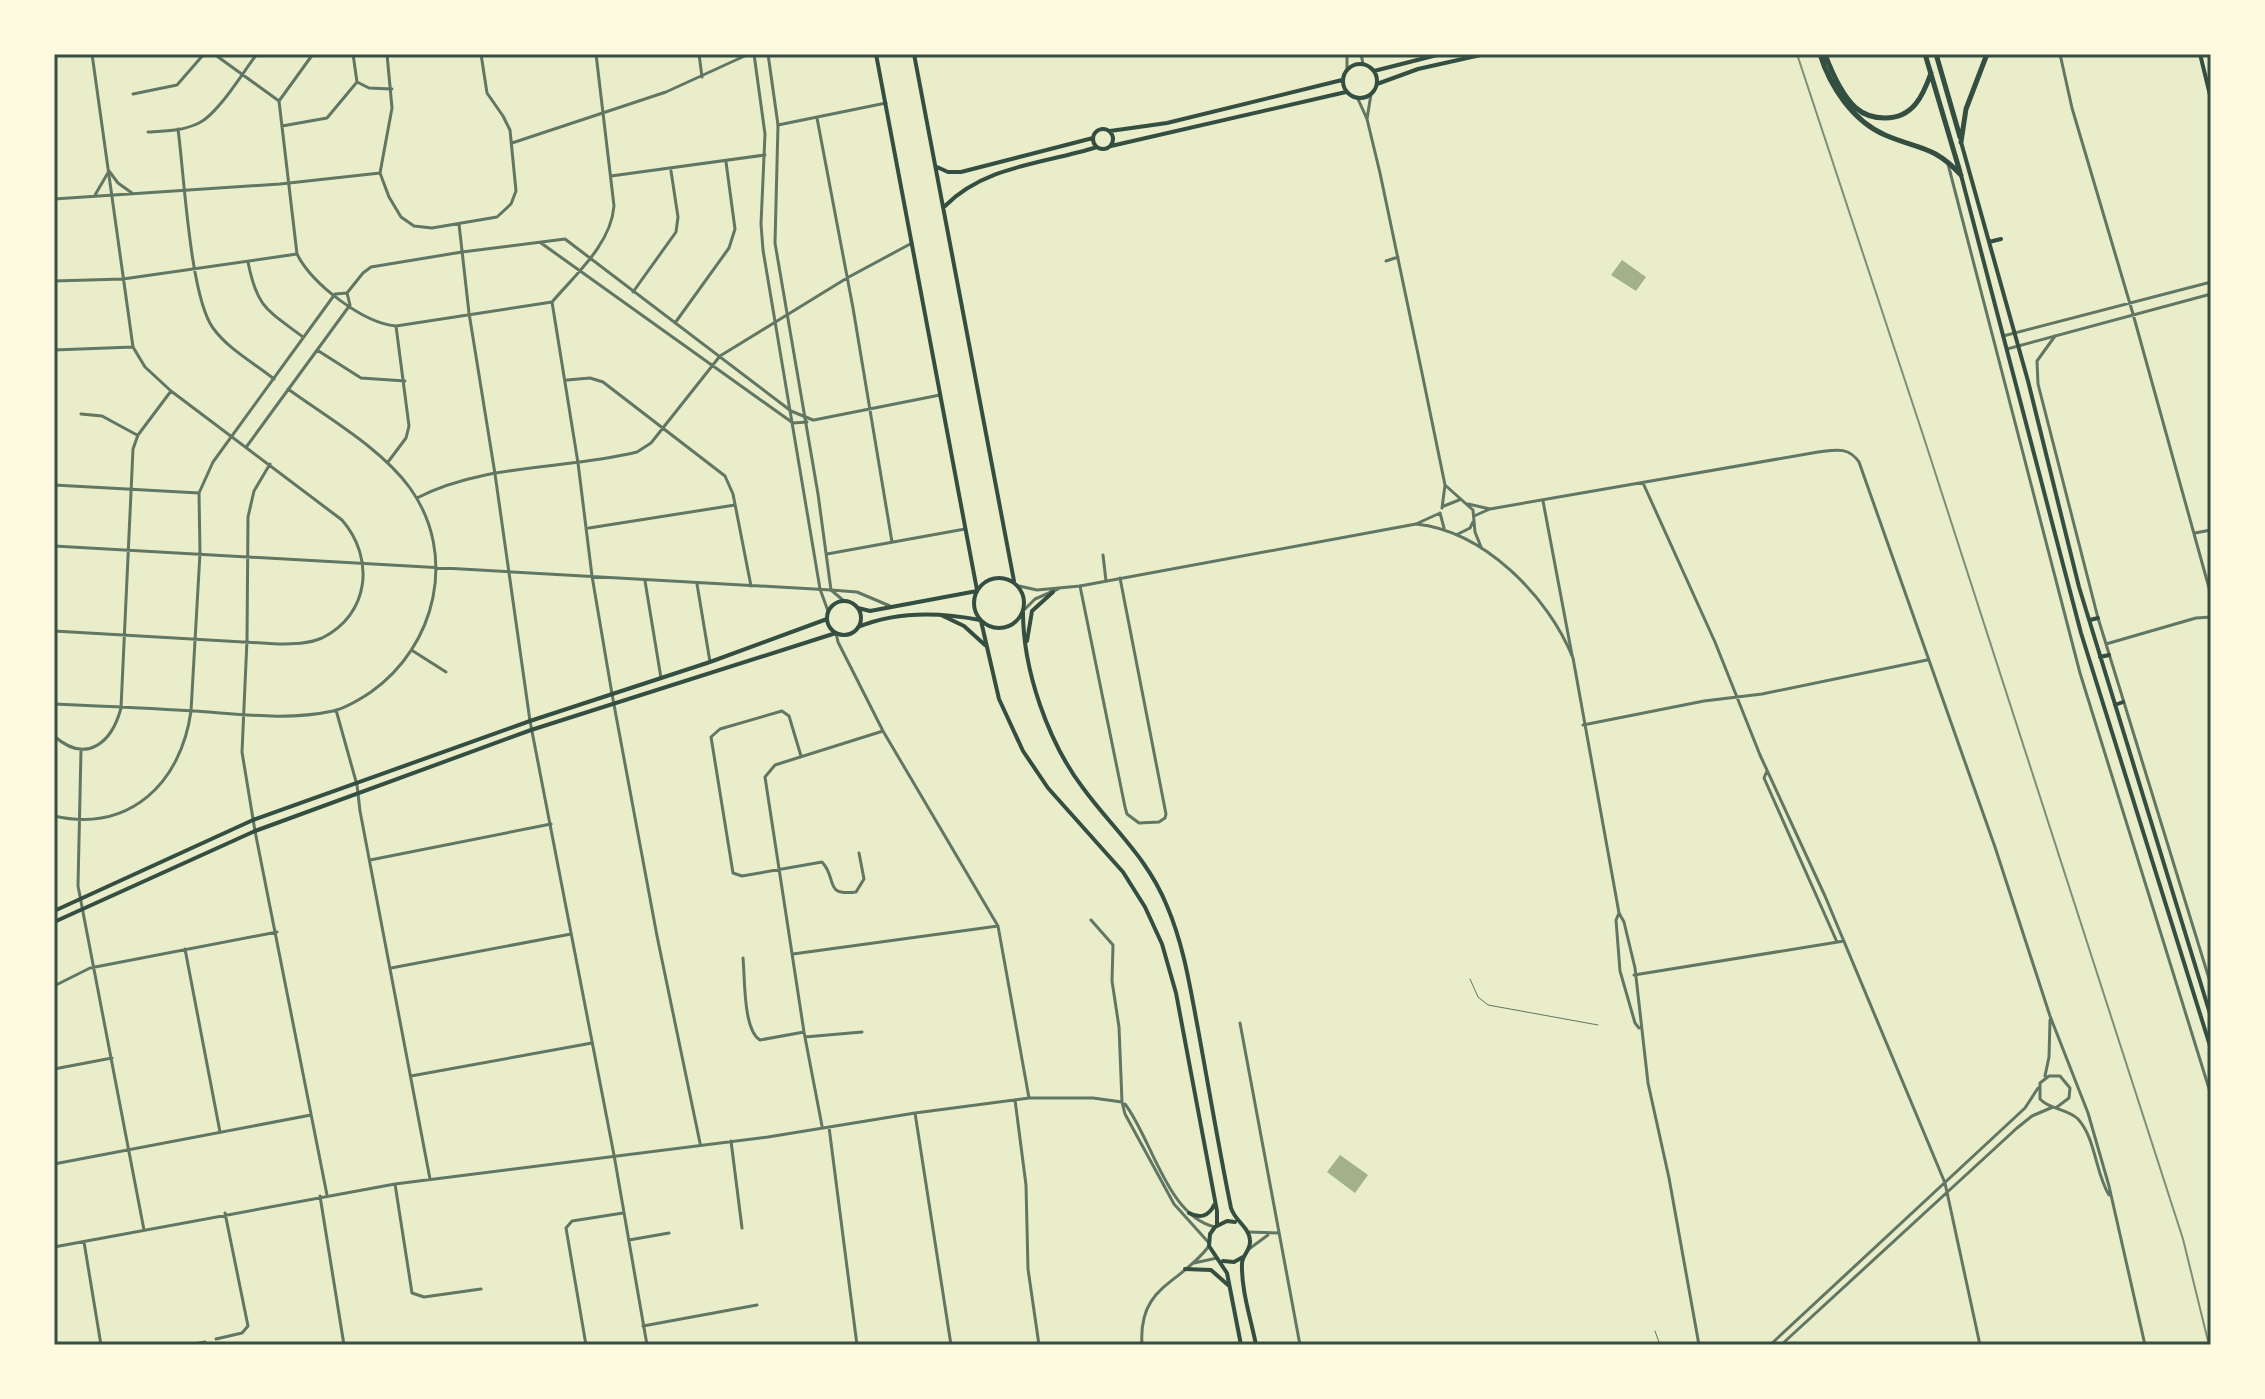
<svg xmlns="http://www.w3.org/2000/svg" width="2265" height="1399" viewBox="0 0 2265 1399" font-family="Montserrat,sans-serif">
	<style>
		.water { fill: #a3b18a }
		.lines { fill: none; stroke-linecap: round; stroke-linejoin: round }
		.service { stroke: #617663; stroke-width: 1 }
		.minor { stroke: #617663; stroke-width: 3 }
		.tertiary { stroke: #617663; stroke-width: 3 }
		.secondary { stroke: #344e41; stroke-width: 4 }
		.primary { stroke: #344e41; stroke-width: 4 }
		.trunk { stroke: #344e41; stroke-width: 5 }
		.rail { stroke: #7c8e77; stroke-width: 2 }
		.neatline { fill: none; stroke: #344e41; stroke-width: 3 }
	</style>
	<rect width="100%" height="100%" fill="#e9edc9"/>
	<path class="water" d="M1622 260 1646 277 1636 291 1611 275Z
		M1340 1155 1368 1175 1355 1193 1327 1172Z"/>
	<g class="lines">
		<path class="service" d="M1470 979 1478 997 1488 1005 1598 1025
			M1655 1331 1660 1345"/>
		<path class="minor" d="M214 54 279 101
			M313 54 279 101 297 254C312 284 363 323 396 326L552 302C576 274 611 244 614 206L596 54
			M699 54 702 77
			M357 82 369 88 392 89
			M133 94 177 85 204 54
			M817 118 853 308 892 542
			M778 125 886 103
			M282 126 327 118 357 82 353 54
			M178 129C184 173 190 297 213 328 228 349 254 363 274 379
			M148 132C165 131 183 131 199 123 218 114 243 72 257 54
			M1948 164 2080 673 2211 1095
			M611 176 765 155
			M541 243 793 423 807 422
			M248 262C257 308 267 310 303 337
			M54 281 123 279 297 254
			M633 292 676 232 678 217 671 171
			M347 293 363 273 371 267 462 252 565 239 791 411 813 420
			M552 302 578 463 592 576 612 694 657 936 700 1143
			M675 323 729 248 735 229 726 162
			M2055 336 2037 361 2038 384 2098 618 2211 985
			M54 350 133 347
			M317 350 361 378 405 381
			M567 380 590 378 603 382 725 476 733 494 751 586
			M81 414 102 416 137 435
			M814 420 940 395
			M247 446 350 305 347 293
			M388 462 406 438 409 426 396 326
			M270 464 254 491 248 517 247 640 242 752 255 831 327 1195
			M1643 483 1715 642 1760 755 1825 896 1945 1183 1980 1345
			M54 485 199 493
			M417 498C484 463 565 470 637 452L651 443 720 356 847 278 912 243
			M1543 501 1572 655
			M1468 504 1490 509
			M1474 516 1490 509 1818 452C1835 450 1848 446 1859 462L1995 847 2050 1016 2088 1113 2109 1186 2145 1345
			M589 528 735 505
			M2195 533 2211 530
			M54 546 831 590 857 592 890 606
			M827 554 965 529
			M1103 555 1106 581
			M645 581 661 678
			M697 584 710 662
			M1080 586 1125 807 1127 814 1139 823 1159 822 1165 818 1166 814 1120 578
			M54 631 278 644C293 644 308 644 322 638 370 614 375 558 342 520L171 391 145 367 133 347 92 54
			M836 633 838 642 883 731 998 926 1029 1098
			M2106 644 2196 618 2211 617
			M413 651 446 672
			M54 704C101 706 147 708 194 711 240 714 287 721 333 711 346 708 359 700 371 692 436 646 458 555 410 488 381 448 328 418 288 389
			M336 710 357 785 360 811 430 1179
			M1583 725 1704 701 1762 694 1927 660
			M54 736C87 765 112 742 121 708L133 449 138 435 171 391
			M81 750 78 886 144 1230
			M801 756 789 716 782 711 720 729 711 737 733 873 742 876 822 862C838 879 823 896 856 892L864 879 859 853
			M1767 771 1764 778 1837 942
			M54 816C130 833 181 783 191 711L200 553 199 493 213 462 335 294 347 293
			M370 860 551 824
			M1091 920 1113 945 1112 981 1119 1027 1122 1102 1125 1114 1174 1204 1209 1243
			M185 949 220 1132
			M793 954 998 926
			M743 958C745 978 743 1030 760 1040L804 1032
			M391 968 571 934
			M1634 975 1844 941
			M54 986 90 968 277 932
			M1240 1023 1300 1345
			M805 1037 862 1032
			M54 1069 112 1058
			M411 1076 592 1043
			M2045 1076 2049 1057 2050 1020
			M1015 1100 1026 1185 1028 1269 1039 1345
			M1125 1104C1152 1139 1167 1216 1215 1227
			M2057 1107 2069 1098 2070 1088 2060 1076H2049L2040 1083V1099C2050 1110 2066 1108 2078 1119 2096 1139 2095 1172 2109 1195
			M915 1113 951 1345
			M822 1126 804 1032 765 777 775 765 883 731
			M829 1127 857 1345
			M731 1141 742 1228
			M54 1164 311 1115
			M395 1184 412 1293 424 1297 481 1289
			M320 1196 344 1345
			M1248 1232 1279 1233
			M629 1240 669 1233
			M84 1242 101 1345
			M54 1247 395 1184 768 1137 915 1113 1029 1098H1093L1122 1102
			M1249 1249 1268 1235
			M1194 1263 1217 1258
			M643 1326 757 1305
			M216 1339 242 1333 248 1326 225 1213
			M188 1345 205 1342
			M586 1345 566 1228 572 1221 623 1213
			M1142 1345C1138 1285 1180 1285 1209 1246
			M1770 1345 2025 1108 2038 1088
			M1781 1345 2017 1128 2032 1116 2053 1107"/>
		<path class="tertiary" d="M387 54 392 108 380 173 389 197 401 217 414 226 432 228 497 217 511 204 516 191 510 130 503 116 487 93 481 54
			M754 54 765 134 761 224 763 250 820 589 828 611
			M768 54 778 125 775 243 818 494 831 590 844 601
			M1347 54V69
			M1361 54 1363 64
			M2060 54 2072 108 2133 314 2211 595
			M1358 99 1367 119 1380 173 1422 373 1445 485 1442 508
			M1367 119 1371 94
			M512 143 666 92 749 54
			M109 171 118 183 132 193
			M95 195 109 171
			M54 199 280 184 380 173
			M459 224 469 313 495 474 530 721 614 1155 647 1345
			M1386 261 1398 257
			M2003 336 2211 282
			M2007 349 2211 294
			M1445 485 1473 510 1475 532 1481 547
			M1444 506 1459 500
			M1440 513 1444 528
			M1416 524C1484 531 1548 596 1573 658L1619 913 1624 922 1635 968 1648 1083 1669 1178 1699 1345
			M1458 534 1470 528 1473 522
			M1019 586 1037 590 1080 586 1416 524 1440 513
			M1024 610 1035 599 1058 589
			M1619 913 1616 920 1620 971 1635 1023 1639 1028"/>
		<path class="secondary" d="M2200 54 2211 99
			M2210 54 2211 59
			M827 618a17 17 0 1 1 34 0a17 17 0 1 1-34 0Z
			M858 608 870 611 977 591
			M858 627C897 611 939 612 980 620
			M54 911 253 820 530 721 710 662 827 619
			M54 922 255 831 531 730 836 633"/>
		<path class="primary" d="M876 54 977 590
			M914 54 1014 581
			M1343 81a17 17 0 1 1 34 0a17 17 0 1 1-34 0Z
			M1374 71 1441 54
			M1377 84 1418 69 1485 54
			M1093 139a10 10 0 1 1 20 0a10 10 0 1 1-20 0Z
			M1110 131 1167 123 1342 80
			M1961 142 2028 381 2079 587 2211 1017
			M1111 146 1346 92
			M937 167 948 172H961L1093 138
			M1961 175 2081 633 2211 1049
			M945 206C986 165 1044 164 1097 147
			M1989 242 2001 239
			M974 603a25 25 0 1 1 50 0a25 25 0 1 1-50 0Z
			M1023 612C1023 670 1048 742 1083 788 1113 829 1147 857 1167 906 1184 946 1190 987 1198 1029 1209 1089 1219 1149 1231 1208 1235 1221 1249 1227 1250 1240 1251 1250 1243 1254 1242 1263 1241 1290 1251 1319 1256 1345
			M941 615 964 626 985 645
			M2090 620 2098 618
			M981 621 999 699 1023 751 1048 788 1123 872 1145 907 1162 944 1176 993 1217 1211V1225
			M1027 641 1032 611 1053 592
			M2100 657 2109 655
			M2115 705 2123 702
			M1189 1213C1200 1219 1209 1216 1214 1205
			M1235 1222 1227 1221 1215 1227 1210 1234 1209 1246 1227 1273 1241 1345
			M1223 1261 1234 1262 1243 1257
			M1185 1269 1211 1270 1228 1285"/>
		<path class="trunk" d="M1820 54C1830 87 1853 121 1885 135 1920 150 1933 145 1961 175
			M1825 54C1832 73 1841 94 1856 108 1864 115 1875 118 1885 118 1913 118 1923 96 1931 73
			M1925 54 1960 172
			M1936 54 1960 137
			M1961 142 1966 109 1987 54"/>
		<path class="rail" d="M1797 54 1924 438 2183 1239 2209 1345"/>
	</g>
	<rect width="2265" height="1399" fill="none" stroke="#fefae0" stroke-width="112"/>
	<rect x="56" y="56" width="2153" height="1287" class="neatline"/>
</svg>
